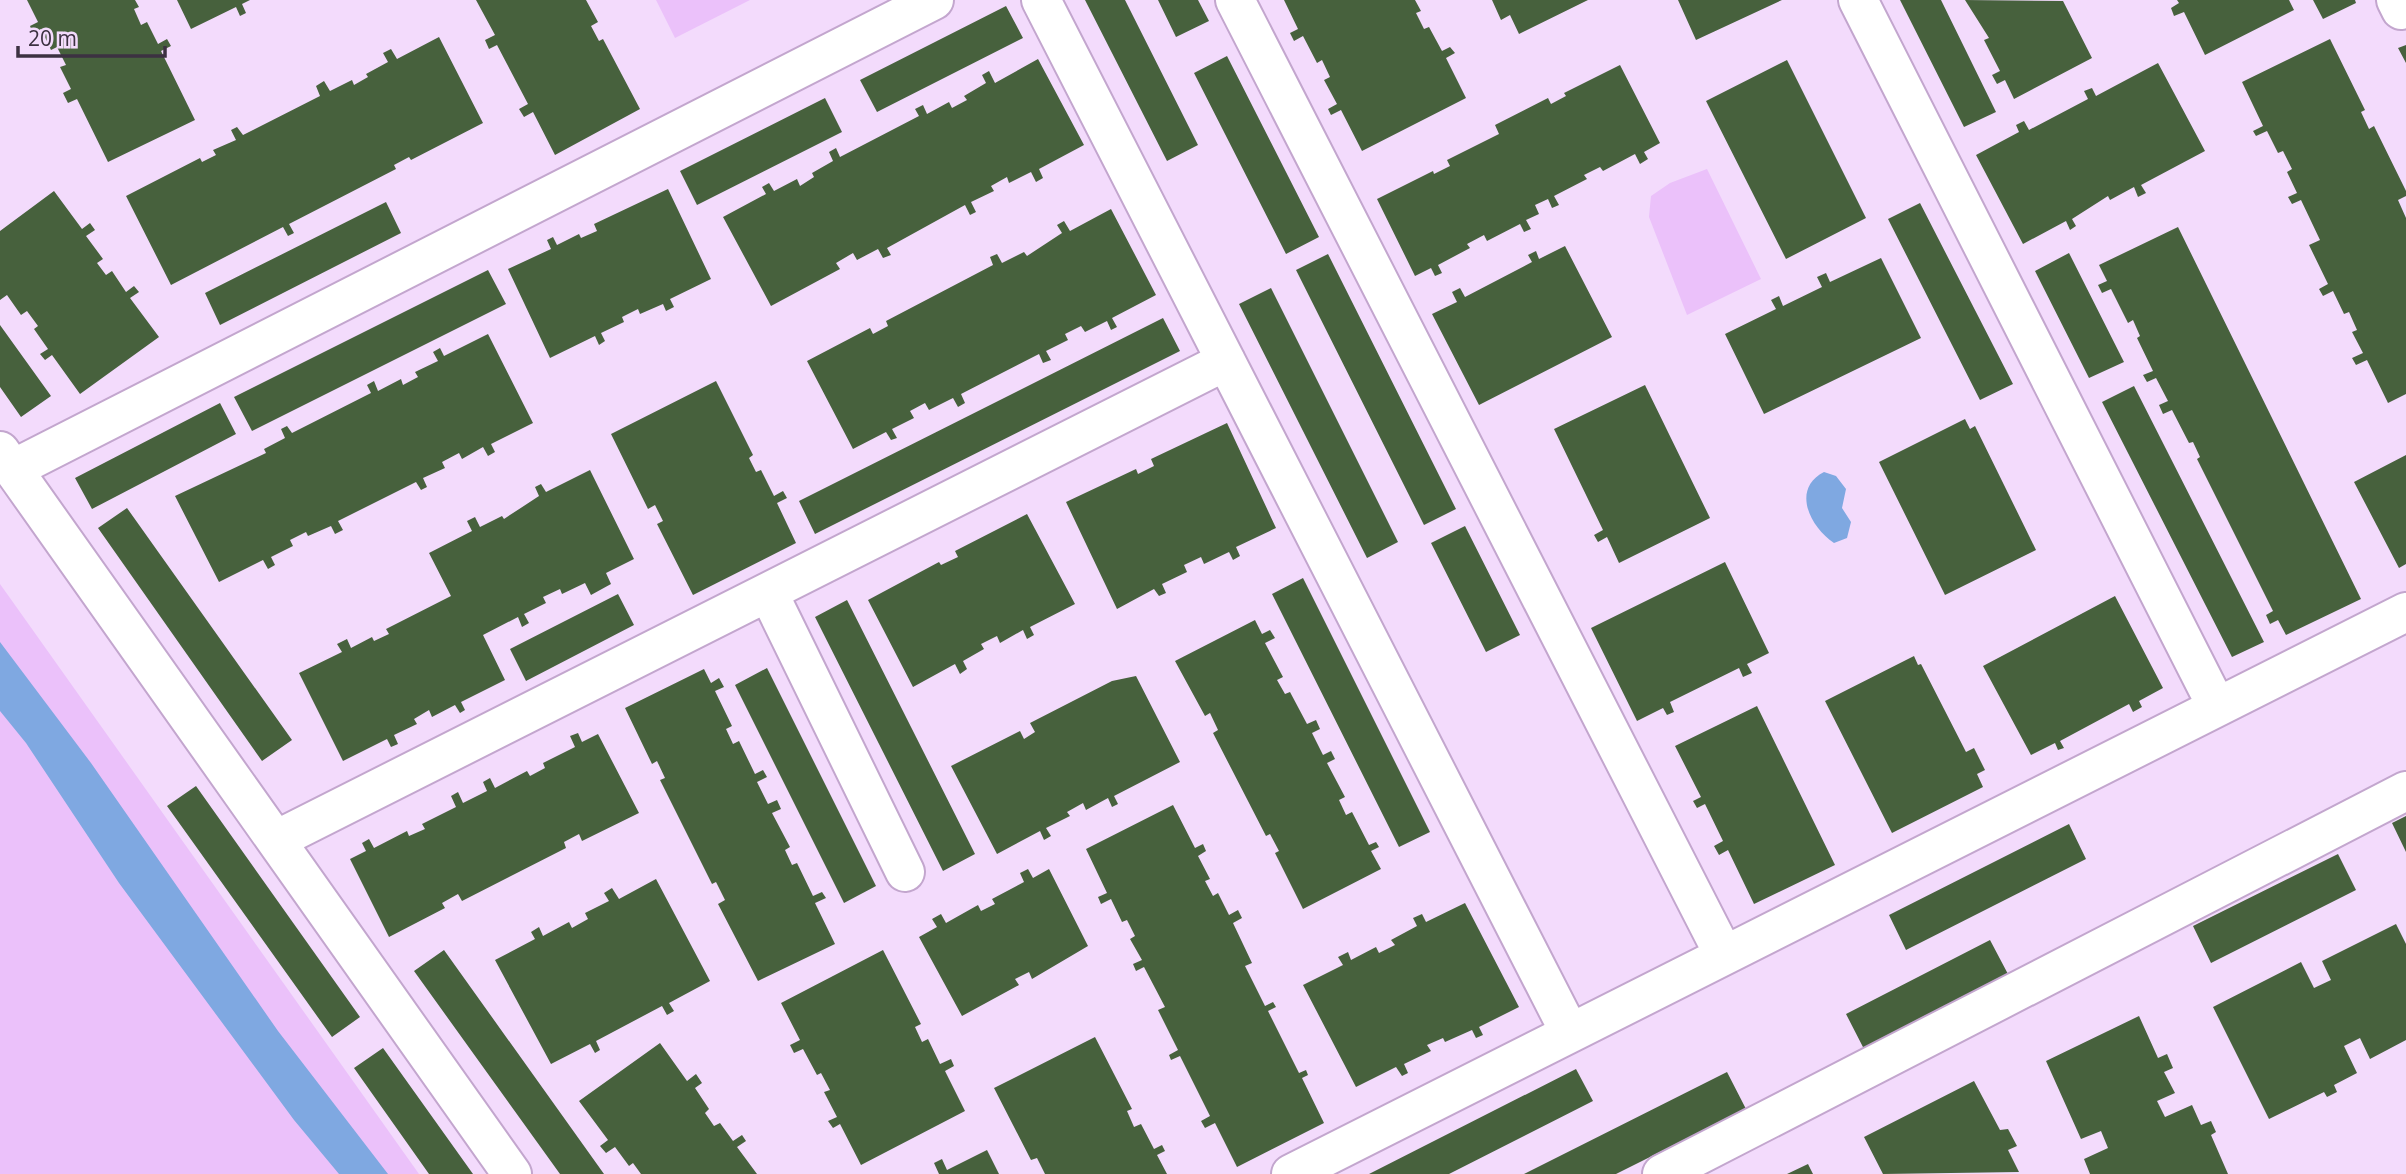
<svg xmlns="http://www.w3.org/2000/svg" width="2406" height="1174" viewBox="0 0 2406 1174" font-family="'Open Sans',sans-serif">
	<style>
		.green { fill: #ebc1fa }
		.water { fill: #7fa8e1 }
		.building { fill: #47613d }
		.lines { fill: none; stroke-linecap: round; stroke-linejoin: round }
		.minor-casing { stroke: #c3a6ce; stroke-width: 42 }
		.minor { stroke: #fff; stroke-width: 38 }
	</style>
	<rect width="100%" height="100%" fill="#f3dbfc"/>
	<path class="green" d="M656 0H750L675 38Z
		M1707 169 1761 279 1687 315 1649 217 1651 196 1670 183Z
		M0 584 10 598 419 1174H0Z"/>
	<path class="water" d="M1824 472 1836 476 1846 489 1842 508 1851 522 1847 538 1834 543C1810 527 1791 489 1824 472Z
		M0 642 91 763 278 1031 388 1174H339L294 1120 119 883 26 743 0 711Z"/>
	<path class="building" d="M27 0H135L139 7 134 9 141 25 147 22 158 44 167 39 171 46 161 51 195 120 108 162 77 99 68 103 63 93 71 89 60 67 66 65 57 47 51 50 41 29 33 33 30 26 38 22Z
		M177 0H250L242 4 246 13 240 16 236 7 191 29Z
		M476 0H586L598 22 591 26 599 41 603 39 640 109 555 155 533 112 524 117 519 109 528 104 497 45 489 49 485 40 495 35Z
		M1085 0H1125L1198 145 1167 161Z
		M1158 0H1198L1209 21 1176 37Z
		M1284 0H1415L1421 11 1416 13 1424 29 1429 27 1442 51 1450 47 1455 53 1446 58 1466 98 1362 151 1341 110 1331 115 1328 109 1337 104 1324 80 1330 77 1322 60 1317 63 1303 36 1294 41 1290 33 1298 29Z
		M1492 0H1588L1519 34 1510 15 1501 20Z
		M1678 0H1782L1696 40Z
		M1900 0H1941L1996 112 1964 127Z
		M1965 0 2063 1 2092 58 2014 99 2005 80 1997 84 1992 75 2000 71 1984 40 1989 38Z
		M2177 0H2289L2294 10 2205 55 2184 12 2174 16 2171 8 2179 3Z
		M2313 0H2355L2356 3 2323 19Z
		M1006 6 1023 38 877 112 860 80Z
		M439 37 483 123 411 160 409 157 394 165 396 169 289 224 294 233 288 236 283 227 171 285 126 196 200 158 202 162 216 155 213 150 236 140 231 130 237 127 243 135 320 96 316 86 324 81 330 91 352 80 354 85 368 77 366 74 388 62 383 53 391 49 397 59Z
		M2330 39 2365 110 2361 112 2369 129 2374 126 2406 191V196L2398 200 2406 218V394L2388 403 2367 360 2356 365 2352 358 2363 353 2352 332 2357 330 2349 312 2344 314 2333 291 2323 296 2319 289 2328 284 2309 245 2320 240 2301 200 2292 204 2288 197 2297 193 2287 172 2292 169 2283 151 2278 153 2267 131 2256 136 2253 131 2263 126 2242 82Z
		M2406 45V63L2398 48Z
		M1227 56 1319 237 1286 254 1194 73Z
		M1038 59 1084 145 1039 169 1043 178 1036 182 1031 172 1009 183 1007 177 991 186 994 191 971 202 976 212 970 215 965 205 887 248 891 255 883 258 878 249 857 260 853 253 836 263 840 269 771 306 723 217 766 194 762 187 769 183 774 191 797 179 800 186 814 177 812 173 833 161 829 152 836 148 840 157 919 116 915 109 923 105 927 114 949 102 952 108 967 100 964 96 986 83 982 75 989 71 995 83Z
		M1787 60 1866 218 1786 259 1706 101Z
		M2158 63 2205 151 2141 185 2146 193 2138 197 2134 187 2110 200 2108 196 2072 219 2076 226 2070 230 2066 221 2023 244 1976 155 2019 132 2016 125 2024 121 2029 130 2088 99 2084 91 2092 88 2096 96Z
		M1620 65 1660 143 1644 152 1648 159 1640 164 1635 154 1603 171 1600 167 1584 175 1587 179 1554 196 1559 205 1552 208 1548 199 1535 205 1539 214 1526 220 1531 229 1524 232 1520 224 1487 241 1484 235 1467 244 1470 248 1438 265 1442 273 1435 276 1431 268 1415 276 1377 199 1433 171 1434 174 1450 166 1447 160 1499 134 1495 125 1548 98 1551 104 1566 96 1564 93Z
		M825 98 842 132 697 205 680 171Z
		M668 189 711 279 670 299 674 307 666 311 663 304 640 314 638 309 622 317 624 322 601 333 605 341 599 345 595 336 550 358 508 269 551 249 547 240 553 237 557 245 579 234 581 238 597 231 594 224Z
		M54 191 82 229 90 223 95 230 86 236 103 259 97 263 106 275 112 271 126 292 134 286 139 292 130 298 159 337 80 394 52 355 45 360 40 354 48 349 34 329 38 326 27 311 21 315 7 295 0 300V231Z
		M386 202 401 233 220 325 205 293Z
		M1920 203 2013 384 1980 400 1888 219Z
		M1111 209 1156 295 1112 318 1117 327 1111 330 1107 321 1085 332 1081 326 1065 334 1068 340 1046 351 1051 360 1043 363 1039 354 961 394 965 403 958 407 953 398 929 410 925 403 910 411 914 418 892 429 897 438 891 440 886 432 853 449 807 361 870 328 873 334 888 326 886 321 993 265 990 257 997 254 1002 263 1024 252 1027 256 1062 233 1057 225 1064 221 1070 231Z
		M2178 227 2361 599 2286 635 2278 620 2270 624 2266 615 2273 611 2197 459 2200 457 2193 442 2189 443 2172 410 2163 414 2159 405 2168 401 2156 378 2147 382 2143 375 2153 371 2137 338 2140 336 2133 320 2128 323 2111 289 2102 293 2098 285 2107 281 2099 265Z
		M1565 246 1612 337 1479 405 1432 314 1457 302 1452 292 1460 288 1465 297 1532 262 1528 255 1536 251 1539 259Z
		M2069 253 2124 362 2089 378 2035 271Z
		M1328 254 1456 509 1424 525 1296 270Z
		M1881 258 1921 338 1764 414 1725 334 1776 309 1771 300 1779 296 1783 306 1822 287 1817 277 1826 273 1830 282Z
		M488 270 506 304 252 431 234 397Z
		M1271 288 1398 542 1367 558 1239 304Z
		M1163 318 1180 351 815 534 799 501Z
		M0 325 51 396 21 417 0 387Z
		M488 334 533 423 491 444 495 452 488 456 483 447 462 459 459 453 442 462 445 468 423 478 427 487 421 490 416 482 338 521 343 530 335 534 331 526 308 536 306 532 290 540 293 546 271 557 275 565 268 569 263 560 219 582 175 496 266 453 264 449 285 438 281 429 287 426 292 433 371 393 367 385 374 381 378 391 401 379 403 385 418 377 415 372 438 361 433 352 440 348 444 356Z
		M716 381 753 455 749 458 756 472 761 470 774 496 783 491 787 498 777 503 796 543 693 595 657 524 663 521 655 505 648 509 611 434Z
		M1645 385 1710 518 1619 563 1607 537 1598 542 1594 535 1603 530 1554 429Z
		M2134 386 2264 642 2232 657 2102 402Z
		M220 403 236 434 92 509 75 478Z
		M1965 419 1970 429 1975 426 2036 550 1945 595 1879 462Z
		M1227 423 1276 528 1236 547 1240 556 1233 560 1229 552 1204 564 1201 557 1184 565 1187 572 1162 584 1166 593 1159 596 1154 589 1117 609 1066 502 1136 469 1138 474 1154 466 1151 459Z
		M2406 455V564L2399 568 2354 482Z
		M590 470 634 559 606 573 611 584 591 595 585 583 562 594 560 589 543 597 546 603 524 614 529 623 522 627 518 617 483 635 505 680 461 702 465 710 460 713 455 705 432 717 429 710 414 719 417 724 394 735 398 744 391 747 387 739 343 761 299 673 342 652 337 644 347 639 351 648 372 637 374 641 389 634 386 629 451 596 429 553 472 531 467 521 475 517 480 527 502 516 504 519 539 496 535 487 541 484 546 492Z
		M127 508 292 740 262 761 98 528Z
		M1027 514 1075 604 1030 627 1034 635 1027 639 1023 630 1000 643 997 636 981 644 984 649 963 661 967 669 960 674 955 664 913 687 868 600 939 562 941 565 958 557 955 551Z
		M1465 526 1520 635 1486 652 1431 543Z
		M1725 562 1769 653 1747 664 1752 673 1743 677 1739 668 1670 702 1674 712 1667 715 1663 708 1637 721 1591 628Z
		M1303 578 1430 832 1399 847 1272 594Z
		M618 594 634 625 526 681 510 649Z
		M2115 596 2163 688 2139 701 2142 707 2133 712 2129 704 2060 741 2064 748 2058 750 2055 743 2031 755 1983 666Z
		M847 600 975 854 943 871 815 617Z
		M1255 620 1262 634 1270 630 1275 638 1265 643 1283 677 1277 680 1285 694 1290 692 1307 724 1316 720 1320 729 1312 733 1323 755 1331 751 1335 759 1327 763 1345 797 1339 800 1346 815 1352 812 1369 845 1376 842 1379 847 1371 851 1381 869 1303 909 1275 853 1279 851 1270 834 1266 836 1213 733 1218 730 1210 713 1205 716 1175 661Z
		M1914 656 1918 665 1921 664 1966 752 1974 748 1985 770 1977 774 1983 787 1892 833 1825 701Z
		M767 668 876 886 844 903 735 685Z
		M704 669 711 683 719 678 724 687 715 691 732 726 726 729 733 744 739 741 755 774 763 770 767 777 757 782 768 804 777 800 781 809 772 813 790 847 785 850 792 865 797 863 813 896 822 892 826 898 815 903 835 944 758 981 718 904 725 900 716 882 712 884 660 780 665 778 657 761 652 764 625 708Z
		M1136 676 1180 762 1114 796 1118 804 1112 807 1108 798 1086 810 1083 803 1067 812 1070 816 1046 828 1051 836 1044 840 1040 831 997 854 951 766 1020 731 1024 739 1035 732 1030 723 1112 681Z
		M1757 706 1835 865 1754 904 1728 850 1719 855 1714 846 1723 841 1705 804 1697 808 1693 801 1701 797 1675 746Z
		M578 733 582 742 598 734 639 813 582 841 579 834 564 842 566 848 462 901 458 894 442 903 445 908 389 937 350 859 366 851 362 843 369 839 374 848 407 831 409 836 425 829 422 824 456 807 451 796 458 792 463 803 487 791 483 782 490 778 495 788 527 771 530 776 545 768 543 763 575 747 570 736Z
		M196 786 360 1017 332 1037 167 806Z
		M1173 805 1195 848 1203 844 1206 851 1198 856 1210 879 1205 881 1213 896 1218 893 1229 915 1238 910 1242 918 1233 923 1252 963 1245 966 1265 1006 1273 1002 1276 1007 1268 1011 1299 1073 1306 1070 1308 1075 1302 1078 1324 1123 1237 1167 1215 1123 1205 1128 1201 1121 1210 1116 1180 1056 1171 1060 1169 1055 1178 1050 1158 1010 1165 1007 1144 967 1136 971 1133 964 1142 960 1130 939 1135 936 1127 920 1122 922 1111 899 1101 904 1098 897 1107 893 1086 849Z
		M2406 816V852L2392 823Z
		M2069 824 2086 859 1906 950 1889 915Z
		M2338 854 2356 890 2211 963 2193 926Z
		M1028 869 1033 878 1049 869 1088 946 1032 979 1029 972 1015 979 1019 985 962 1016 919 937 937 927 932 919 941 914 946 923 978 905 981 911 995 904 992 899 1024 882 1020 873Z
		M656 879 710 981 669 1003 674 1011 667 1015 662 1006 596 1041 600 1050 595 1053 590 1044 551 1064 495 960 535 939 531 932 539 927 543 936 569 922 572 928 588 919 585 913 609 901 604 893 612 888 619 899Z
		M1465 903 1519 1007 1479 1027 1483 1035 1476 1038 1472 1030 1445 1042 1443 1038 1427 1045 1431 1051 1404 1064 1408 1073 1402 1076 1396 1067 1356 1087 1303 985 1343 965 1338 957 1348 952 1351 960 1376 947 1379 953 1395 945 1391 940 1417 926 1413 918 1422 914 1426 922Z
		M2396 924 2406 944V1040L2370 1059 2360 1038 2344 1046 2357 1073 2334 1085 2337 1092 2327 1097 2324 1092 2269 1119 2213 1007 2301 962 2314 988 2331 980 2322 961Z
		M1990 940 2009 976 1864 1049 1846 1014Z
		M444 950 604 1174H560L414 971Z
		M883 950 921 1024 915 1027 922 1042 928 1039 940 1064 951 1059 954 1066 945 1071 965 1111 861 1165 840 1124 833 1128 828 1121 837 1117 824 1092 830 1090 821 1073 817 1075 803 1049 794 1053 790 1045 800 1040 781 1003Z
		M2139 1016 2158 1058 2167 1054 2173 1068 2164 1072 2175 1093 2157 1101 2165 1117 2192 1105 2201 1125 2211 1121 2216 1132 2211 1135 2228 1174H2090L2084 1159 2108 1148 2101 1131 2081 1139 2046 1061Z
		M1095 1037 1132 1109 1127 1111 1134 1127 1141 1124 1154 1149 1162 1145 1165 1151 1157 1155 1167 1174H1045L1037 1158 1031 1160 994 1088Z
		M660 1043 687 1081 696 1074 702 1083 695 1088 709 1109 705 1113 714 1126 720 1123 733 1141 742 1135 746 1141 737 1147 757 1174H641L633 1163 629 1166 615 1147 606 1153 600 1146 608 1140 579 1101Z
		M383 1048 473 1174H429L354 1068Z
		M1576 1069 1593 1101 1449 1174H1369Z
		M1727 1072 1746 1109 1616 1174H1524Z
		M1974 1081 2000 1130 2008 1129 2017 1146 2008 1150 2019 1172 1883 1174 1864 1137Z
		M987 1150 999 1174H939L934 1163 942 1159 947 1170Z
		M1808 1164 1813 1174H1787Z"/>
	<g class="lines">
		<defs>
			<path id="minor" d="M1041 0 1570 1033
				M1235 0 1724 955
				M1858 0 2217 707
				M2396 0 2401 10 2406 7
				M0 451 512 1174
				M13 469 934 0
				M768 592 905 872
				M276 840 1226 361
				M1291 1174 2406 612
				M1662 1174 2406 791"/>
		</defs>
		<use href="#minor" class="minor-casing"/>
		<use href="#minor" class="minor"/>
	</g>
	<path d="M18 46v10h147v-10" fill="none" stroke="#3c3141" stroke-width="3.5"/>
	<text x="28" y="46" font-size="21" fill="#3c3141" stroke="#f3dbfc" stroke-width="5" paint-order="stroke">20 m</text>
</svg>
